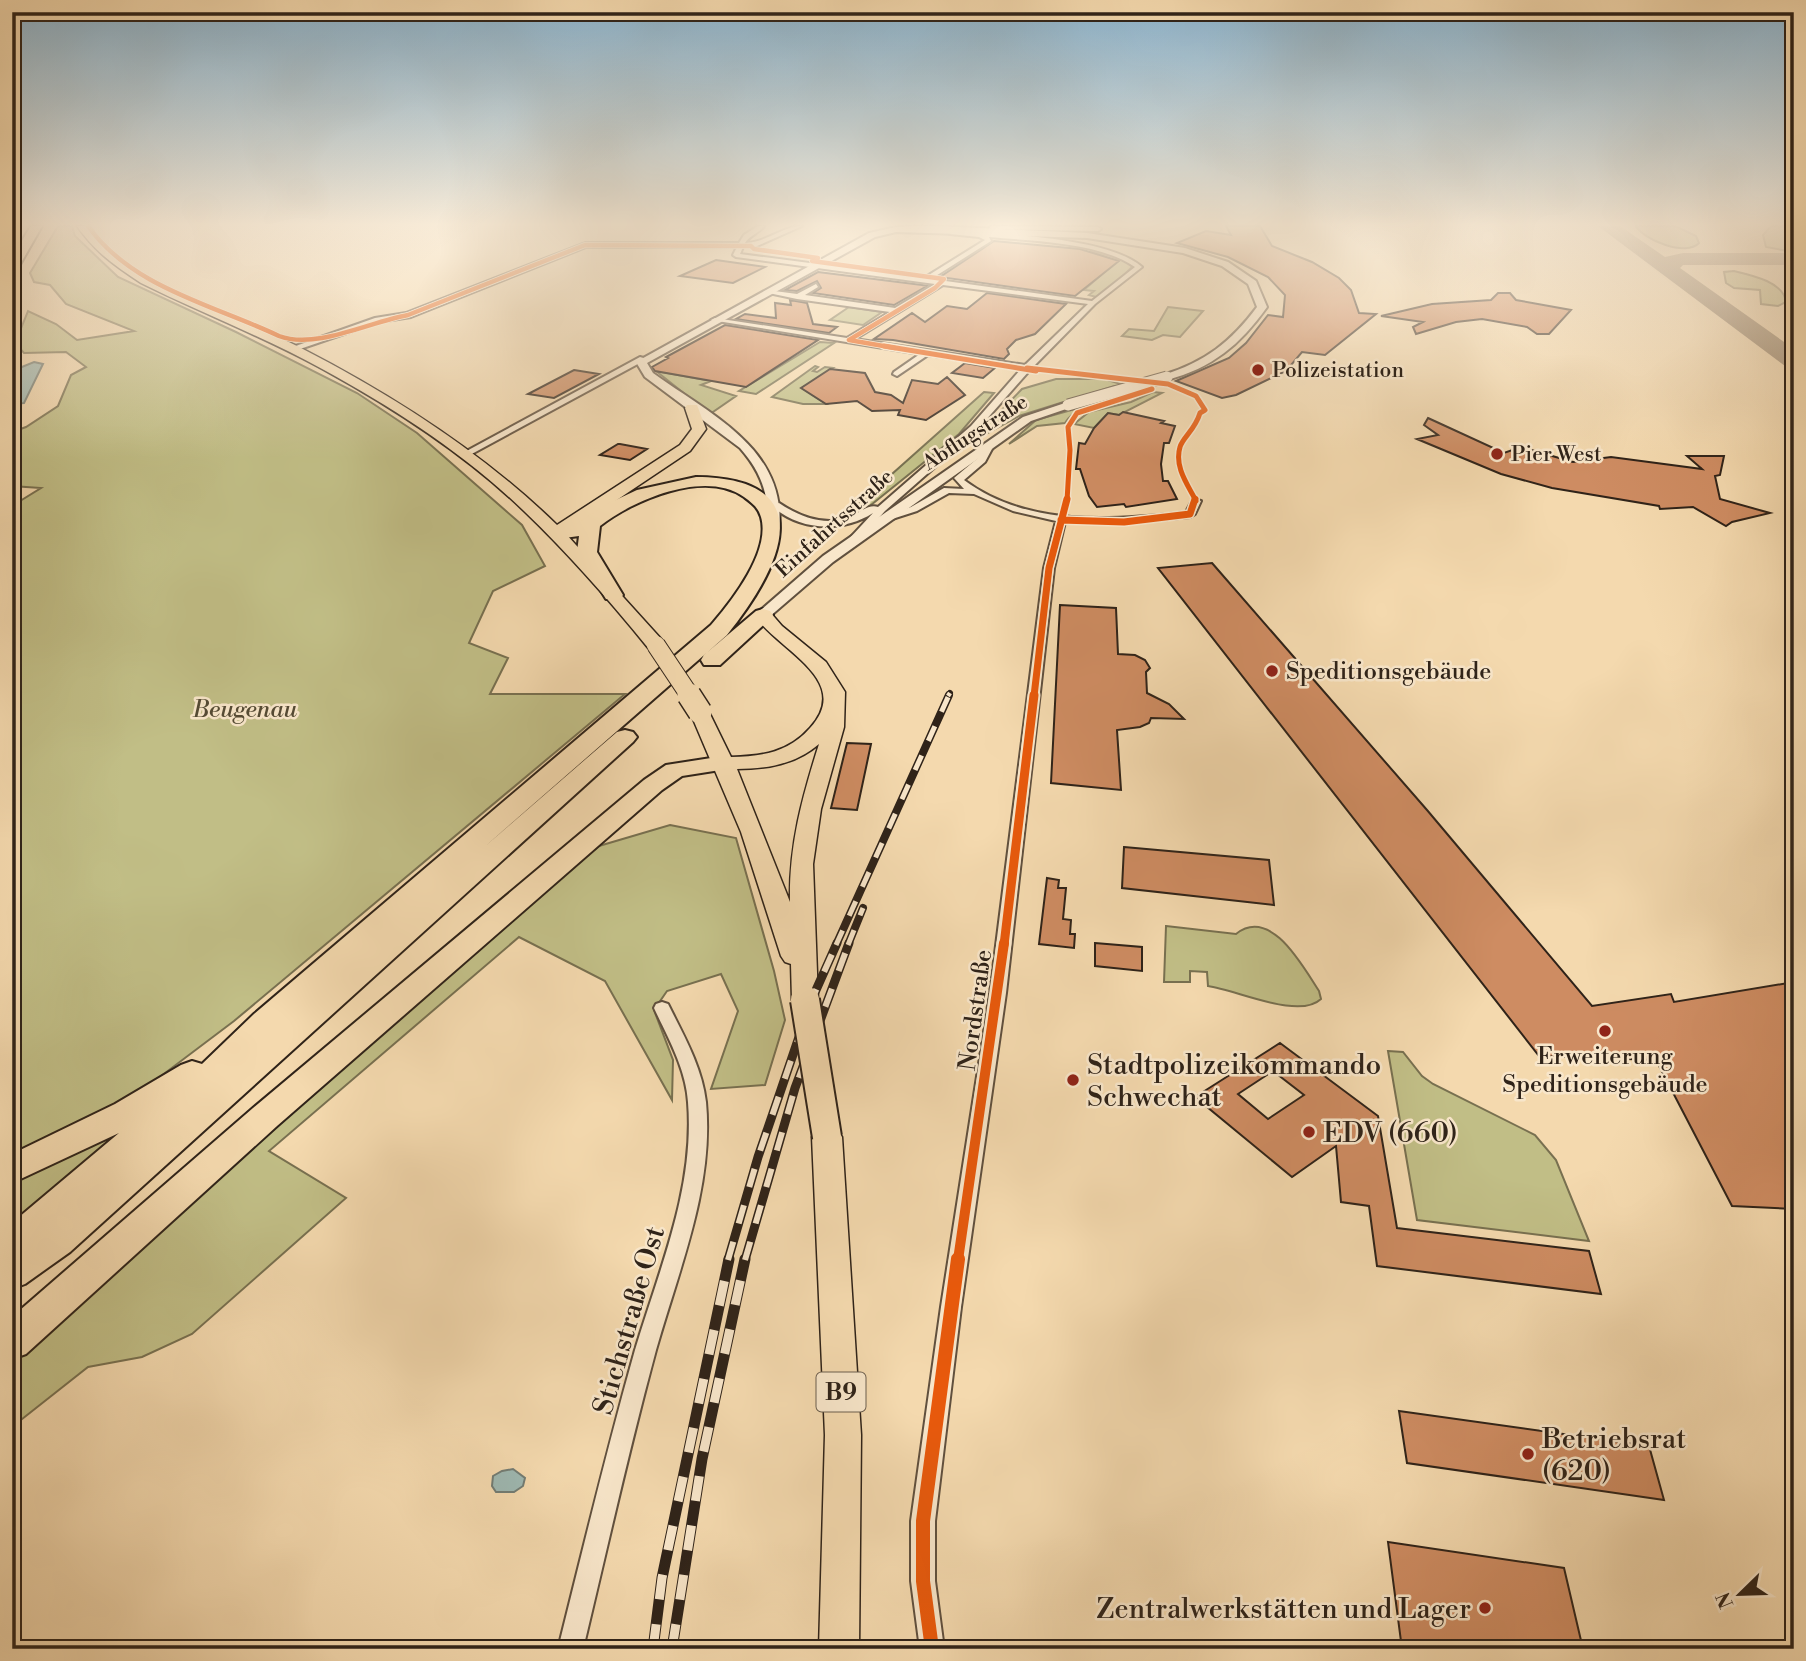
<svg xmlns="http://www.w3.org/2000/svg" width="1806" height="1661" viewBox="0 0 1806 1661" font-family="'Libre Bodoni',serif">
	<style>
		.green { fill: #c1be86; stroke: #787050; stroke-width: 2 }
		.water { fill: #9eb9b3; stroke: #727d75; stroke-width: 2 }
		.lines { fill: none; stroke-linecap: round; stroke-linejoin: round }
		.taxiway { fill: #927e64; fill-rule: evenodd }
		.building { fill: #ce8c62; stroke: #2f2319; stroke-width: 2; fill-rule: evenodd }
		.minor-casing { stroke: #60503e; stroke-width: 4 }
		.tertiary-casing { stroke: #60503e; stroke-width: 4 }
		.primary-casing { stroke: #2f2319; stroke-width: 3 }
		.motorway-casing { stroke: #2f2319; stroke-width: 4 }
		.minor { fill: #f8e6ca; fill-rule: evenodd }
		.tertiary { fill: #f8e6ca; fill-rule: evenodd }
		.primary { fill: #f4d9ae; fill-rule: evenodd }
		.motorway { fill: #f4d9ae; fill-rule: evenodd }
		.rail-far3-casing { stroke: #2f2319; stroke-width: 6 }
		.rail-far2-casing { stroke: #2f2319; stroke-width: 8 }
		.rail-far1-casing { stroke: #2f2319; stroke-width: 9 }
		.rail-casing { stroke: #2f2319; stroke-width: 11 }
		.rail-far3 { stroke: #f8e6ca; stroke-width: 4.5; stroke-dasharray: 12; stroke-linecap: butt }
		.rail-far2 { stroke: #f8e6ca; stroke-width: 5; stroke-dasharray: 16; stroke-linecap: butt }
		.rail-far1 { stroke: #f8e6ca; stroke-width: 6; stroke-dasharray: 19; stroke-linecap: butt }
		.rail { stroke: #f8e6ca; stroke-width: 9; stroke-dasharray: 25; stroke-linecap: butt }
		.tertiary-bridge-casing { stroke: #60503e; stroke-width: 13; stroke-linecap: butt }
		.primary-bridge-far2-casing { stroke: #2f2319; stroke-width: 20; stroke-linecap: butt }
		.primary-bridge-far1-casing { stroke: #2f2319; stroke-width: 26; stroke-linecap: butt }
		.primary-bridge-casing { stroke: #2f2319; stroke-width: 32; stroke-linecap: butt }
		.tertiary-bridge { stroke: #f8e6ca; stroke-width: 11 }
		.primary-bridge-far2 { stroke: #f4d9ae; stroke-width: 18 }
		.primary-bridge-far1 { stroke: #f4d9ae; stroke-width: 23 }
		.primary-bridge { stroke: #f4d9ae; stroke-width: 28 }
		.cycleway-far5-casing { stroke: #f8e6ca; stroke-width: 6 }
		.cycleway-far4-casing { stroke: #f8e6ca; stroke-width: 8 }
		.cycleway-far3-casing { stroke: #f8e6ca; stroke-width: 10 }
		.cycleway-far2-casing { stroke: #f8e6ca; stroke-width: 13 }
		.cycleway-far1-casing { stroke: #f8e6ca; stroke-width: 15 }
		.cycleway-casing { stroke: #f8e6ca; stroke-width: 18 }
		.cycleway-far5 { stroke: #e8590c; stroke-width: 4.5 }
		.cycleway-far4 { stroke: #e8590c; stroke-width: 5 }
		.cycleway-far3 { stroke: #e8590c; stroke-width: 7 }
		.cycleway-far2 { stroke: #e8590c; stroke-width: 9 }
		.cycleway-far1 { stroke: #e8590c; stroke-width: 10 }
		.cycleway { stroke: #e8590c; stroke-width: 14 }
		.poi-dot { fill: #8f2418; stroke: #f8e6ca; stroke-width: 2.5 }
		.labels { text-anchor: middle; stroke-width: 5; stroke-linejoin: round; paint-order: stroke }
		.far-poi-label { font-size: 21px; fill: #2f2319; stroke: #f8e6ca; text-anchor: start }
		.far-street-label { font-size: 21px; fill: #2f2319; stroke: #f8e6ca }
		.shield { fill: #f8e6ca; stroke: #6b5e4e; stroke-width: 2 }
		.shield-label { font-size: 23px; font-weight: bold; fill: #2f2319 }
		.poi-label { font-size: 24px; fill: #2f2319; stroke: #f8e6ca; text-anchor: start }
		.park-label { font-size: 24px; font-style: italic; fill: #544a34; stroke: #f8e6ca }
		.street-label { font-size: 24px; fill: #2f2319; stroke: #f8e6ca }
		.near-poi-label { font-size: 28px; fill: #2f2319; stroke: #f8e6ca; text-anchor: start }
		.near-street-label { font-size: 28px; fill: #2f2319; stroke: #f8e6ca }
	</style>
	<rect width="100%" height="100%" fill="#f4d9ae"/>
	<filter id="stains"><feTurbulence type="fractalNoise" baseFrequency=".00286" numOctaves="4"/><feColorMatrix values="0 0 0 0 .2 0 0 0 0 .09 0 0 0 0 .02 0 0 0 .5 -.17"/></filter>
	<radialGradient id="worn" r=".72"><stop offset=".6" stop-color="#630" stop-opacity="0"/><stop offset="1" stop-color="#630" stop-opacity=".3"/></radialGradient>
	<path class="green" d="M58 226H72L75 236 118 277 236 332 357 393 417 433 522 525 545 566 493 591 469 643 508 658 490 694H625L234 1021 128 1101 12 1157V506L41 488 12 486V432L26 427 58 406 71 375 86 367 66 352 24 353 15 343 28 311 56 324 77 340 134 331 66 304 50 285 34 282 30 273Z
		M1636 226H1675L1696 236 1699 243C1686 257 1644 240 1636 226Z
		M1771 226H1794V252L1766 247 1763 235Z
		M1090 250 1121 259 1133 266 1110 289 1096 297 1089 295 1094 291 1084 290 1116 262Z
		M1734 271C1751 275 1784 282 1786 302L1778 306 1761 304 1760 290 1734 288 1726 283 1724 272Z
		M849 307 882 312 863 325 830 320Z
		M1168 307 1203 311 1180 337 1163 335 1152 340 1122 336 1129 329 1154 331Z
		M820 342 834 343 756 394 739 391Z
		M815 366 818 367 813 371 817 372 825 367 833 368 802 388 826 404H803L772 397Z
		M656 371 711 381 701 385 736 396 710 414Z
		M1056 379H1104L1121 384 1019 416 982 436 950 458H947L988 424 1022 389Z
		M984 392 994 393 959 434 866 509 855 507Z
		M1153 392 1162 393 1119 415 1108 413 1094 428 1074 424 1089 412 1131 402Z
		M1128 394C1108 406 1078 401 1065 423L1037 426 1009 444 1036 420Z
		M670 825 736 838 774 971 785 1020 765 1085 711 1089 738 1011 721 974 667 991 654 1010 673 1060 672 1100 605 981 519 937 269 1151 346 1198 192 1334 142 1357 88 1367 12 1427V1361L93 1284 555 879 599 846Z
		M1166 926 1236 934C1271 906 1303 967 1319 991L1321 999C1299 1020 1237 990 1208 986L1207 972 1190 971V982H1164Z
		M1388 1051 1403 1052 1422 1076 1433 1084 1535 1135 1556 1160 1589 1241 1417 1220Z
		M118 1130 124 1133 12 1228V1181Z"/>
	<path class="water" d="M34 362 43 364 24 403 12 404V371Z
		M513 1469 525 1478 523 1486 514 1492H496L492 1486 493 1476 502 1471Z"/>
	<g class="lines">
		<path class="taxiway" d="M1598 226H1620L1665 257 1683 253H1794V265H1683L1680 268 1794 349V368L1785 366Z"/>
	</g>
	<path class="building" d="M1226 226H1260L1272 246 1312 262 1339 278 1351 290 1359 313 1376 314 1325 355 1302 352 1286 371 1236 395 1222 398 1176 381 1229 358 1246 343 1268 315 1283 317 1285 295 1268 277 1228 257 1177 243 1206 231 1231 235Z
		M994 241 1080 249 1119 261 1075 296 940 277Z
		M716 260 765 267 733 283 680 276Z
		M818 272 922 285 927 286 894 305 813 293 821 288 817 281 797 291 785 290Z
		M987 293 1066 304 1035 334 1016 340 1007 349 1009 354 1004 359 893 340 874 339 912 313 925 322 947 306 967 309Z
		M1498 293H1510L1516 300 1571 310 1549 334H1537L1527 327 1482 319 1456 322 1416 334 1413 327 1423 322 1381 316 1432 304 1491 300Z
		M790 300 807 303 813 324 837 327 829 333 736 319 745 314 776 318 775 303 791 305Z
		M725 325 818 340 746 387 655 371 652 367 668 358 666 357Z
		M965 363 995 368 983 378 952 373Z
		M830 369 865 373 875 392 891 395 903 403 912 380 938 384 947 377 965 395 926 420 898 415 900 410 872 411 857 401 826 404 801 388Z
		M574 370 599 374 554 398 528 394Z
		M1123 412 1164 421 1161 423 1175 426 1169 443H1164L1161 464 1163 481H1168L1177 499 1126 507 1124 504 1097 507 1089 496 1080 469H1076L1079 443 1085 444 1094 428 1108 413 1119 415Z
		M1428 418 1504 453 1521 447 1573 462 1611 457 1702 469 1687 456H1724L1720 475 1715 476 1720 499 1770 513 1732 522 1726 526 1693 507 1660 509 1659 506 1552 488 1501 474 1417 439 1438 435 1424 425Z
		M618 444H620L647 449 630 460 600 455Z
		M1212 563 1427 810 1592 1006 1671 994 1674 1002 1794 982V1209L1732 1206 1656 1060 1539 1056 1158 568Z
		M1060 605 1116 608 1118 654 1135 655 1145 660 1150 668 1146 672 1147 693 1169 704 1184 719 1151 718 1149 723 1140 727 1117 730 1121 790 1051 783Z
		M847 743 871 744 857 810 831 808Z
		M1124 847 1269 860 1274 905 1122 888Z
		M1047 878 1059 880 1058 888H1066L1063 919 1071 920 1070 934H1075L1074 948 1039 944Z
		M1095 943 1142 947V971L1095 966Z
		M1280 1043 1378 1116 1397 1228 1589 1251 1601 1294 1377 1266 1369 1206 1341 1202 1336 1146 1292 1177 1195 1097ZM1273 1071 1304 1095 1268 1119 1238 1094Z
		M1399 1411 1649 1446 1664 1500 1407 1463Z
		M1388 1542 1564 1568 1583 1649H1402Z"/>
	<g class="lines">
		<defs>
			<path id="minor" d="M758 226H764C758 234 750 235 745 243 766 243 782 226 802 226L757 246 743 247 740 254 924 278 985 240 979 237 950 234 952 231C999 234 1108 237 1142 267L1095 304 1030 370 977 430 885 511 857 542 853 543 848 540 873 513C842 533 798 531 771 505L779 503C800 517 824 526 848 518 858 514 869 503 878 507L971 426 1021 369 928 355 897 376 893 374 894 372 920 354 711 320 715 318 847 338 890 312 797 299 764 292 767 290 797 294 816 284 818 287 805 295 895 308 935 284 736 257 733 255 737 247H586L411 317 379 322 297 350 290 348 375 318 406 313 585 243H739L744 235ZM989 237C1032 241 1099 242 1135 267L1092 301 931 279 991 241ZM943 285 1088 304 1025 365 855 339Z
				M903 226H934L935 227 932 229Z
				M991 226 1098 227 1101 229 1098 231 989 229Z
				M640 357 647 359 468 456 461 454Z
				M989 444 993 447 985 462 964 480C1027 527 1113 521 1186 512L1193 499 1201 501 1195 514 1190 517 1115 524 1065 522 1054 568 1006 993 961 1307 935 1521V1581L944 1649H920L911 1581V1521L941 1307 990 993 1044 568 1056 521 1013 511 974 494 949 493 917 511 889 520 884 517 911 507 944 488 964 489 954 478 978 458 986 445Z
				M662 1002 668 1004 670 1008C685 1038 702 1068 706 1102 714 1187 679 1269 656 1350 629 1449 607 1549 583 1649H558C583 1549 607 1449 635 1350 659 1270 695 1188 688 1102 686 1069 668 1038 654 1008L656 1004Z"/>
			<path id="tertiary" d="M935 226 1087 233 1185 248 1228 262 1256 281 1267 307C1240 345 1212 368 1167 380L1162 377 1163 375C1205 362 1231 342 1257 307L1248 284 1222 266 1183 253 1087 238 896 232 875 237 647 363 653 373C711 415 788 449 779 532L772 536 767 535C764 527 767 517 767 508 766 484 755 465 740 448L645 377 636 362 869 233 896 227Z
				M1068 402 1074 405 1072 407 1031 421 833 562 768 618H758L755 615 823 556 1023 417Z"/>
			<path id="primary" d="M77 226H87C132 290 233 313 301 348 394 396 482 452 557 525L680 445 692 429 685 408 687 405H697L706 429 690 451 566 534 663 641 665 645 663 649H649C610 601 569 554 524 511 465 454 395 409 324 370 265 337 201 313 141 283 115 266 95 252 77 226Z
				M763 610 769 611 782 626 826 662 845 692 844 727 821 809 813 864 818 1000 814 1007 805 1009 796 1007 792 1000 791 964 785 962 781 956 741 832 690 712 693 708H707L731 757C762 756 788 753 810 728 854 680 779 651 754 615ZM819 744C802 798 789 845 790 902L737 769C767 769 796 764 819 744Z
				M827 1126 837 1129 842 1137 861 1435 859 1649H819L825 1435 812 1137 817 1129Z"/>
			<path id="motorway" d="M31 226H42L18 268 12 272V257Z
				M696 477C825 478 780 569 727 635L482 849 617 732 625 730 633 732 637 737 633 742 70 1252 25 1284 12 1289V1223L119 1133 12 1183V1154L115 1104 181 1065 192 1061 202 1064 254 1014 711 625C732 601 771 551 761 517 758 507 752 503 744 497 705 469 633 500 600 526L597 552 623 595 620 599H606L577 552 579 536 557 539 548 533 550 529 575 525 607 504 637 490Z
				M763 609 770 611 773 615 770 619 720 665H704L701 660 704 655 756 611Z
				M724 756 733 758 736 763 733 768 682 776 662 790 277 1126 26 1354 12 1359V1317L253 1108 644 780 666 765Z"/>
		</defs>
		<use href="#minor" class="minor-casing"/>
		<use href="#tertiary" class="tertiary-casing"/>
		<use href="#primary" class="primary-casing"/>
		<use href="#motorway" class="motorway-casing"/>
		<use href="#minor" class="minor"/>
		<use href="#tertiary" class="tertiary"/>
		<use href="#primary" class="primary"/>
		<use href="#motorway" class="motorway"/>
		<defs>
			<path id="rail-far3" d="M948 696 950 693"/>
			<path id="rail-far2" d="M836 945 949 695
				M848 945 863 908"/>
			<path id="rail-far1" d="M728 1260 758 1157 812 999 837 943
				M745 1260 795 1088 849 943"/>
			<path id="rail" d="M653 1649 662 1578 729 1259
				M672 1649 702 1459 745 1259"/>
		</defs>
		<use href="#rail-far3" class="rail-far3-casing"/>
		<use href="#rail-far2" class="rail-far2-casing"/>
		<use href="#rail-far1" class="rail-far1-casing"/>
		<use href="#rail" class="rail-casing"/>
		<use href="#rail-far3" class="rail-far3"/>
		<use href="#rail-far2" class="rail-far2"/>
		<use href="#rail-far1" class="rail-far1"/>
		<use href="#rail" class="rail"/>
		<defs>
			<path id="tertiary-bridge" d="M1068 405 1167 377"/>
			<path id="primary-bridge-far2" d="M656 645 690 696"/>
			<path id="primary-bridge-far1" d="M689 695 700 712"/>
			<path id="primary-bridge" d="M805 1000 827 1137"/>
		</defs>
		<use href="#tertiary-bridge" class="tertiary-bridge-casing"/>
		<use href="#primary-bridge-far2" class="primary-bridge-far2-casing"/>
		<use href="#primary-bridge-far1" class="primary-bridge-far1-casing"/>
		<use href="#primary-bridge" class="primary-bridge-casing"/>
		<use href="#tertiary-bridge" class="tertiary-bridge"/>
		<use href="#primary-bridge-far2" class="primary-bridge-far2"/>
		<use href="#primary-bridge-far1" class="primary-bridge-far1"/>
		<use href="#primary-bridge" class="primary-bridge"/>
		<defs>
			<path id="cycleway-far5" d="M88 226C132 288 214 305 279 336 316 350 369 322 408 315L585 245 751 246 754 249 818 258 812 261 944 279 935 288 849 340
				M849 340 895 348"/>
			<path id="cycleway-far4" d="M884 346 1036 371
				M1027 368 1168 384 1196 396 1205 410 1200 413C1195 430 1183 437 1180 447 1174 467 1188 485 1196 501
				M1067 501 1070 450 1068 427 1077 413 1152 389"/>
			<path id="cycleway-far3" d="M1061 520 1124 522 1190 514 1195 499
				M1034 696 1049 568 1067 499"/>
			<path id="cycleway-far2" d="M1004 945 1034 695"/>
			<path id="cycleway-far1" d="M958 1260 1004 943"/>
			<path id="cycleway" d="M932 1649 923 1581V1521L958 1259"/>
		</defs>
		<use href="#cycleway-far5" class="cycleway-far5-casing"/>
		<use href="#cycleway-far4" class="cycleway-far4-casing"/>
		<use href="#cycleway-far3" class="cycleway-far3-casing"/>
		<use href="#cycleway-far2" class="cycleway-far2-casing"/>
		<use href="#cycleway-far1" class="cycleway-far1-casing"/>
		<use href="#cycleway" class="cycleway-casing"/>
		<use href="#cycleway-far5" class="cycleway-far5"/>
		<use href="#cycleway-far4" class="cycleway-far4"/>
		<use href="#cycleway-far3" class="cycleway-far3"/>
		<use href="#cycleway-far2" class="cycleway-far2"/>
		<use href="#cycleway-far1" class="cycleway-far1"/>
		<use href="#cycleway" class="cycleway"/>
	</g>
	<linearGradient id="sky" x2="0" y2="1"><stop stop-color="#8ab6d3"/><stop offset="0.49" stop-color="#faeedb"/><stop offset="1" stop-color="#faeedb" stop-opacity="0"/></linearGradient>
	<rect width="1806" height="458" fill="url(#sky)"/>
	<g class="poi-dot">
		<circle cx="1258" cy="370" r="7"/>
		<circle cx="1497" cy="454" r="7"/>
		<circle cx="1272" cy="671" r="7"/>
		<circle cx="1605" cy="1031" r="7"/>
		<circle cx="1073" cy="1080" r="7"/>
		<circle cx="1309" cy="1132" r="7"/>
		<circle cx="1528" cy="1454" r="7"/>
		<circle cx="1485" cy="1608" r="7"/>
	</g>
	<g class="labels">
		<g class="far-poi-label">
			<text x="1272" y="377">Polizeistation</text>
			<text x="1511" y="461">Pier West</text>
		</g>
		<g class="far-street-label">
			<text transform="translate(975 432) rotate(-33)" y="7">Abflugstraße</text>
			<text transform="translate(834 523) rotate(-42)" y="7">Einfahrtsstraße</text>
		</g>
		<rect class="shield" x="816.5" y="1372.5" width="49" height="39" rx="5"/>
		<g class="shield-label">
			<text x="841" y="1400">B9</text>
		</g>
		<g class="poi-label">
			<text x="1286" y="679">Speditionsgebäude</text>
			<text x="1605" y="1064" text-anchor="middle">Erweiterung<tspan x="1605" dy="28">Speditionsgebäude</tspan></text>
		</g>
		<g class="park-label">
			<text x="245" y="717">Beugenau</text>
		</g>
		<g class="street-label">
			<text transform="translate(975 1010) rotate(-82)" y="8">Nordstraße</text>
		</g>
		<g class="near-poi-label">
			<text x="1087" y="1074">Stadtpolizeikommando<tspan x="1087" dy="32">Schwechat</tspan></text>
			<text x="1323" y="1142">EDV (660)</text>
			<text x="1542" y="1448">Betriebsrat<tspan x="1542" dy="32">(620)</tspan></text>
			<text x="1471" y="1618" text-anchor="end">Zentralwerkstätten und Lager</text>
		</g>
		<g class="near-street-label">
			<text transform="translate(628 1320) rotate(-74)" y="10">Stichstraße Ost</text>
		</g>
	</g>
	<rect width="1806" height="1661" fill="none" stroke="#f4d9ae" stroke-width="42"/>
	<rect x="14" y="14" width="1778" height="1633" fill="none" stroke="#2f2319" stroke-width="3.5"/>
	<rect x="21" y="21" width="1764" height="1619" fill="none" stroke="#2f2319" stroke-width="2"/>
	<g transform="translate(1740 1594) rotate(247)" stroke="#f8e6ca" stroke-width="5" paint-order="stroke">
	<path d="M0-5L12 26L0 18L-12 26Z" fill="#2f2319"/>
	<text y="-10" font-size="19" font-weight="bold" text-anchor="middle" fill="#2f2319">N</text>
	</g>
	<rect width="100%" height="100%" filter="url(#stains)"/>
	<rect width="100%" height="100%" fill="url(#worn)"/>
</svg>
